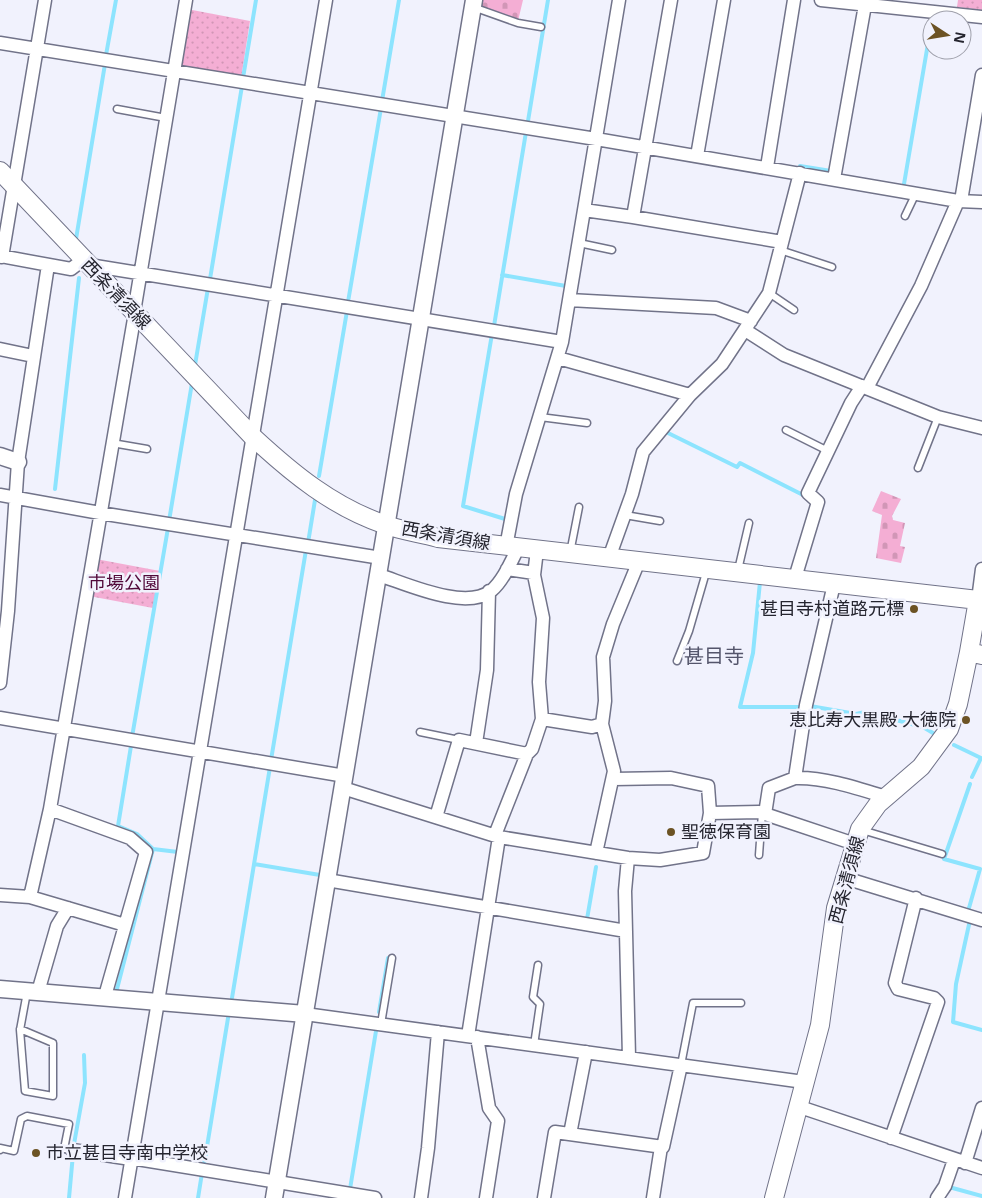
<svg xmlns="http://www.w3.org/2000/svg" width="982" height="1198" viewBox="0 0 982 1198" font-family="'Open Sans','Noto Sans JP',sans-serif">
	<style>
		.cemetery { fill: url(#cemetery-stones) }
		.park { fill: url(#park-dots) }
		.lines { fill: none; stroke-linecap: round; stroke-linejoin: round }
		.stream { stroke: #8de4fe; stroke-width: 4 }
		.service-casing { stroke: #717389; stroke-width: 9 }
		.minor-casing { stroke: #717389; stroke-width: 15 }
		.tertiary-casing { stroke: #717389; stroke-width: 19 }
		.secondary-casing { stroke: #717389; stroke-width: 20 }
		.service { stroke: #fff; stroke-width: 6 }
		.minor { stroke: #fff; stroke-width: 12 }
		.tertiary { stroke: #fff; stroke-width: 16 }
		.secondary { stroke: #fff; stroke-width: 18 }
		.poi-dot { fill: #6c5324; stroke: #f1f2fd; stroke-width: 2 }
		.labels { text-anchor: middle; stroke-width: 5; stroke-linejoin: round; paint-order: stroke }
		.street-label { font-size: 18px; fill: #25252f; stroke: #f1f2fd }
		.park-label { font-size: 18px; fill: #510839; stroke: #f1f2fd }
		.poi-label { font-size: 18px; fill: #25252f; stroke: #f1f2fd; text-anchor: end }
		.quarter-label { font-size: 20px; fill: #54556b; stroke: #f1f2fd }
	</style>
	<defs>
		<pattern id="cemetery-stones" width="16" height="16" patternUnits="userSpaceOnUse" patternTransform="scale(1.25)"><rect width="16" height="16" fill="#f4aed4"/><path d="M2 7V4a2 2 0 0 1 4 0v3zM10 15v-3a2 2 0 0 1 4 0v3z" fill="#d196b6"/></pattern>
		<pattern id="park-dots" width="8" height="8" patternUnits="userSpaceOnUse" patternTransform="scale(1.25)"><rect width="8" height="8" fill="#f4aed4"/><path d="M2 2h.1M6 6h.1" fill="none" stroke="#d196b6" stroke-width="1.8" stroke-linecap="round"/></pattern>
	</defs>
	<rect width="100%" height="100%" fill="#f1f2fd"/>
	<path class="cemetery" d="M481 0H523L518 21 482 8Z
		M881 491 901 499 892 516 893 520 905 523 900 546 905 547 901 563 876 558 882 515 872 511Z"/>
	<path class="park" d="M958 0H982V10L957 7Z
		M187 9 250 21 241 79 180 69Z
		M96 559 160 571 153 608 89 596Z"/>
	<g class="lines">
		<path class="stream" d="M106 55 116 0
			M243 78 256 0
			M382 101 399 0
			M528 121 548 0
			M800 166 831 171
			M904 184 932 20
			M76 239 105 64
			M502 275 566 286
			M210 279 242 86
			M348 302 381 108
			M494 326 526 132
			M492 334 463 506 505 519
			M195 365 208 288
			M666 432 737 467 740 463 803 495
			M319 476 347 311
			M55 489 79 278
			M169 521 192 383
			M308 543 315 500
			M760 582 753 653 740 707H803
			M810 706 856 714 865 712 923 727 938 736
			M132 737 168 528
			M954 745 981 758 972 777
			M131 746 118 826 137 834 153 849
			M271 760 306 550
			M254 864 320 875
			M969 908 980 869 944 859 970 784
			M585 919H587L596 867
			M970 920 956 984 953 1022 982 1030
			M117 989 153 849 178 852
			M232 998 270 767
			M379 1012 388 958
			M74 1144 85 1083 84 1055
			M204 1165 229 1012
			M949 1187 982 1196
			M350 1189 376 1031
			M69 1198 73 1154
			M198 1198 202 1173"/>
		<defs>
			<path id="service" d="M473 7 518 23 541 27
				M117 109 166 118
				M905 216 916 193
				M579 243 612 250
				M780 250 832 267
				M769 293 794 310
				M540 417 587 423
				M786 430 828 451
				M112 443 147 449
				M918 468 938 417
				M625 515 660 521
				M570 553 579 507
				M738 570 749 523
				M677 661 689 631 707 569
				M420 732 459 740
				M862 830 942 854
				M759 855 762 813
				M381 1024 392 958
				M20 1029 53 1043V1096L25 1091 20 1030 27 992
				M534 1045 540 1004 533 997 538 965
				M681 1065 693 1003H741
				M0 1150V1148L14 1151 21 1119 27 1116 69 1124 64 1149 72 1150"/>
			<path id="minor" d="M671 0 633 217 782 242
				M821 0 982 17
				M0 43 596 139 958 201 982 202
				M697 156 724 0
				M767 167 794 0
				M834 179 865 5
				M961 201 982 75
				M584 210 633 217
				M0 256 71 269 84 259
				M2 257 45 0
				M89 265 562 342
				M569 300 716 308 751 321
				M134 312 186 0
				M745 330 784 355 938 417 982 428
				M0 349 33 356
				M558 358 690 395
				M867 388 921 286 958 201
				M0 495 100 513 381 558
				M506 547 516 494 562 342 619 0
				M609 558 632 494 643 452 690 395 722 364 769 293 800 173
				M507 569 534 573
				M379 575C407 584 465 611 491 591 503 581 511 562 518 548
				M795 578 818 502 808 493 851 403 862 386
				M978 600 982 569
				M0 683 8 611 18 462 48 265
				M0 718 345 776
				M542 719 592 727 602 724
				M476 743 487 670 489 591
				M795 778C824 777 857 788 886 797
				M614 779 671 778 708 786 710 813
				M343 788 499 837 628 858 660 860 703 853 710 813 759 812 855 844
				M50 809 130 838 146 852 105 996
				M765 814 769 788 795 778 806 705 834 584
				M436 817 459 740 527 754
				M495 835 527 754 532 749 542 719 539 682 543 618 534 575 537 550
				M596 853 614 771 602 724 605 701 603 657 613 624 639 561
				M628 858 625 891 629 1057
				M845 878 982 920
				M327 880 626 931
				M0 895 30 897 125 925
				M30 897 50 809 135 313
				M38 992 57 926 68 908
				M305 1014 804 1082
				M468 1036 499 837
				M477 1037 489 1108 498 1121 486 1198
				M797 1106 982 1168
				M570 1134 586 1052
				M891 1138 938 1002 934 998 898 989 895 983 916 898
				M72 1150 131 1159
				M131 1158 375 1198
				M965 1163 982 1108
				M125 1198 326 0
				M421 1198 428 1148 438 1032
				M544 1198 555 1132 663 1147 681 1065
				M653 1198 661 1147
				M937 1198 945 1186 954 1160"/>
			<path id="tertiary" d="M0 456 18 462
				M0 989 305 1014
				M274 1198 474 0"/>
			<path id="secondary" d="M0 171 253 437C293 474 333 507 386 525 403 531 421 533 438 538L978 600 969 652 982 655
				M774 1198 820 1025 836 908 860 829 878 804 921 767 949 729 958 704 969 652"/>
		</defs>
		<use href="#service" class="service-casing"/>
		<use href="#minor" class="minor-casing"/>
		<use href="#tertiary" class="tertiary-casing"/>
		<use href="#secondary" class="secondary-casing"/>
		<use href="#service" class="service"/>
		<use href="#minor" class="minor"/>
		<use href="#tertiary" class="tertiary"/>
		<use href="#secondary" class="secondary"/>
	</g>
	<g class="poi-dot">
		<circle cx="914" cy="609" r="5"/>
		<circle cx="966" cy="720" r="5"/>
		<circle cx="671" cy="832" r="5"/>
		<circle cx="36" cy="1153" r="5"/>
	</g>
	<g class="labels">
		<g class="street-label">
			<text transform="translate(116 294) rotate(46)" y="6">西条清須線</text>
			<text transform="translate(446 536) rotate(10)" y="6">西条清須線</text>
			<text transform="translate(847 880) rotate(-75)" y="6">西条清須線</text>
		</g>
		<g class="park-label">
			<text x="124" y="589">市場公園</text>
		</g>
		<g class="poi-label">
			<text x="904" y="615">甚目寺村道路元標</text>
			<text x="956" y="726">恵比寿大黒殿 大徳院</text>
			<text x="681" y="838" text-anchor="start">聖徳保育園</text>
			<text x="46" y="1159" text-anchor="start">市立甚目寺南中学校</text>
		</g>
		<g class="quarter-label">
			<text x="714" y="663">甚目寺</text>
		</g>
	</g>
	<g transform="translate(947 35) rotate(102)"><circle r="24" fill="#f1f2fd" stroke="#9fa0ab"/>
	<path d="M0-4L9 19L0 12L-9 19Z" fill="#6c5324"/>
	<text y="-8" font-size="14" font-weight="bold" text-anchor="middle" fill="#25252f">N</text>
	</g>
</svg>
